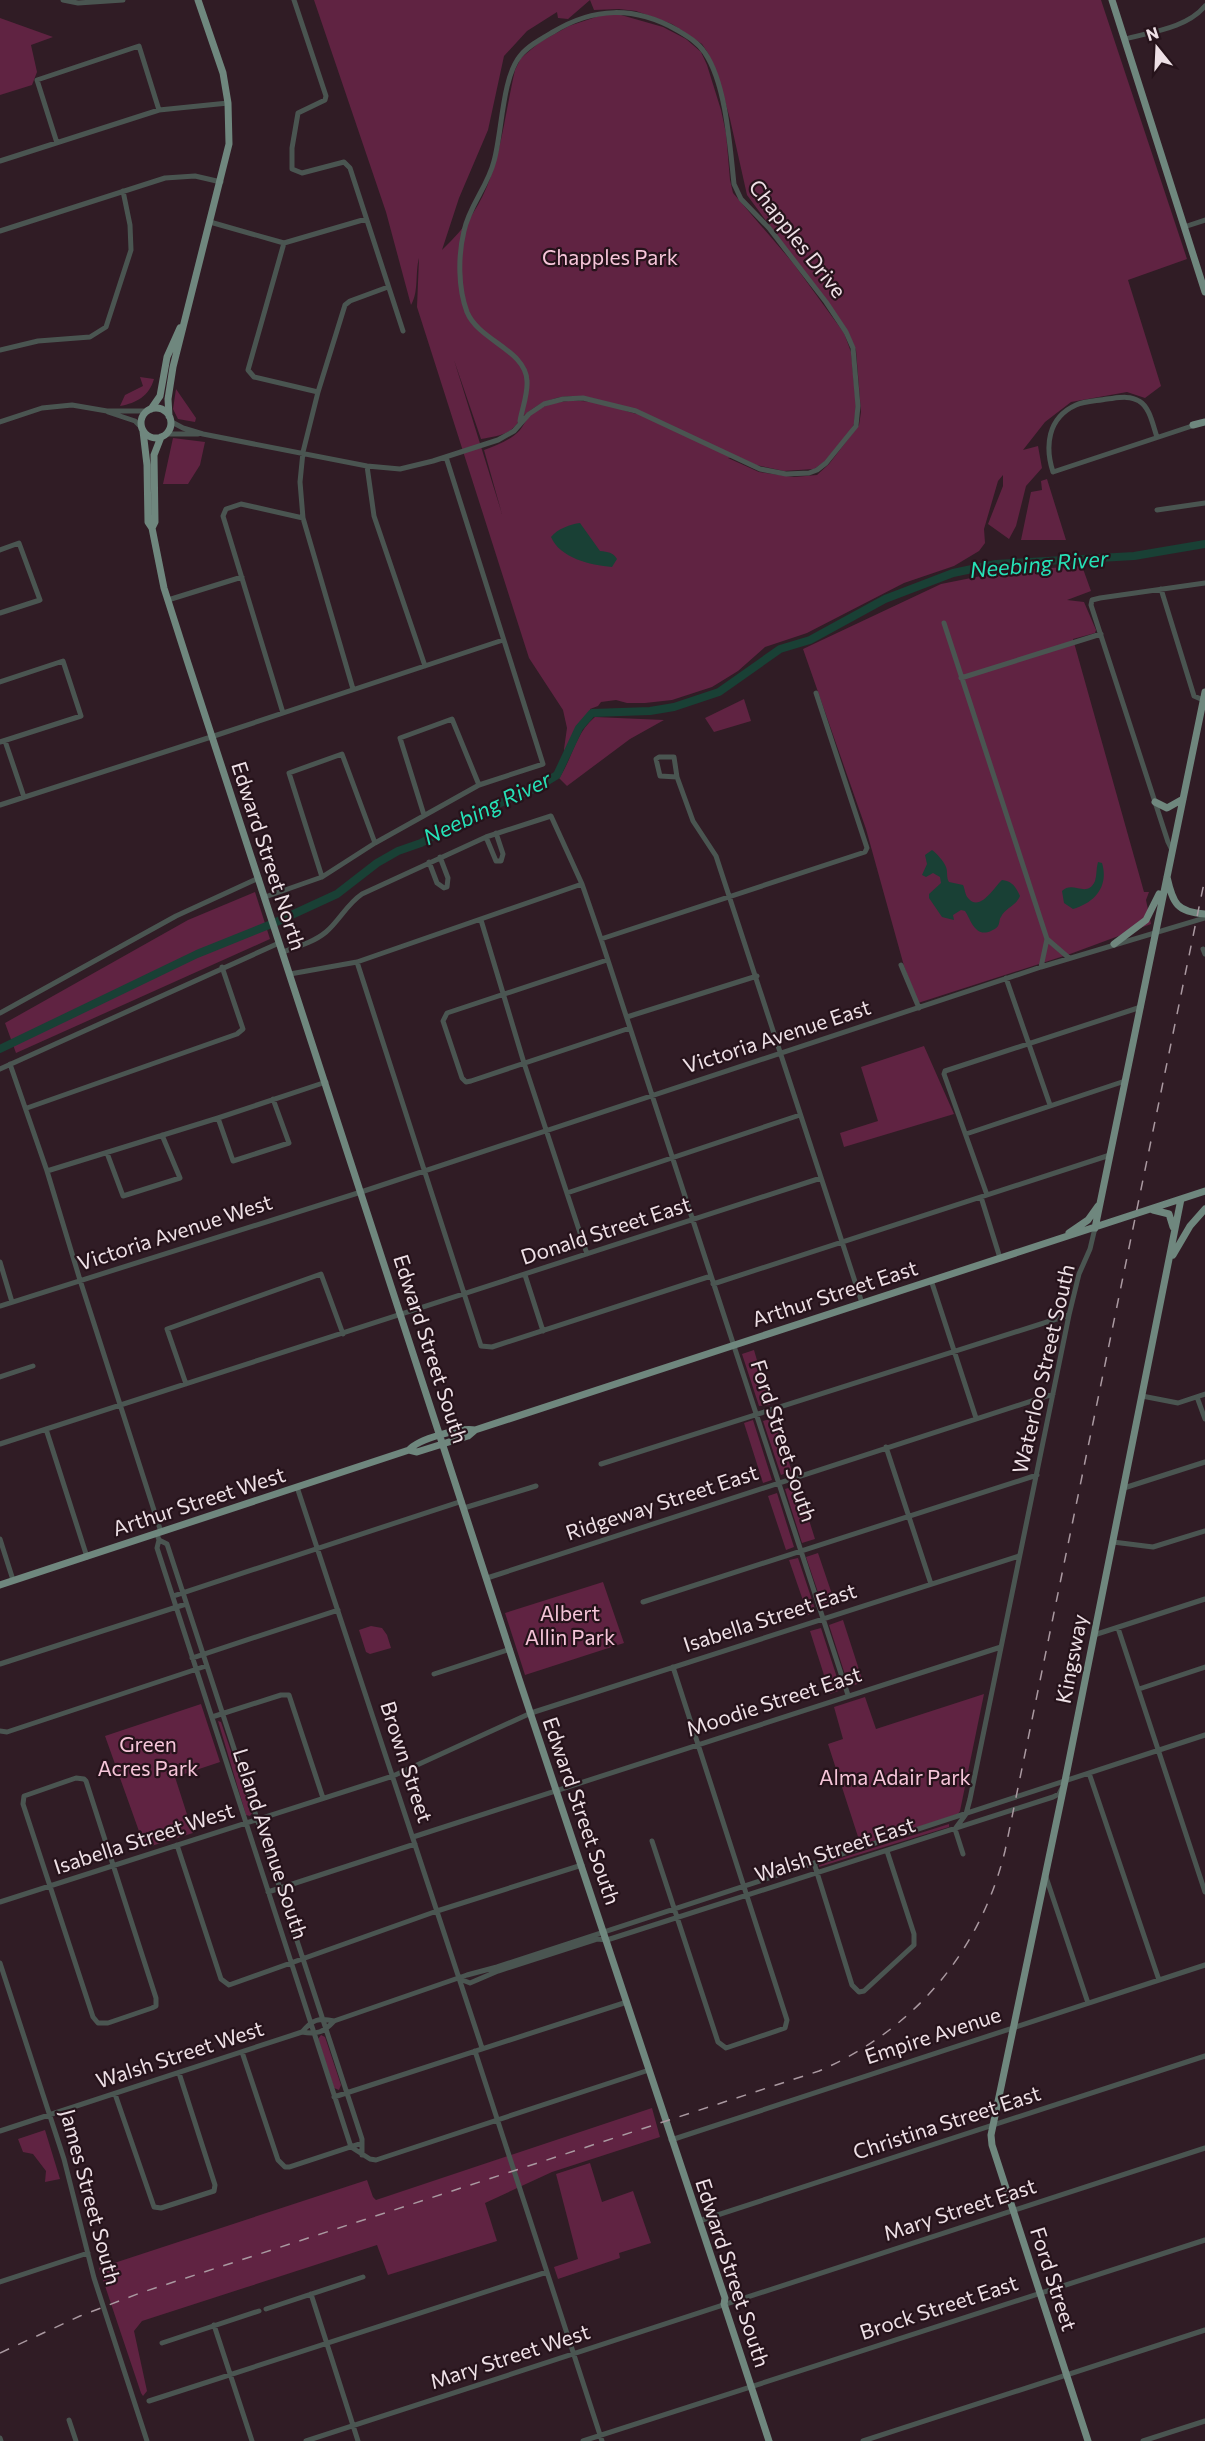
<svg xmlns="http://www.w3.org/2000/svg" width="1205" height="2441" viewBox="0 0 1205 2441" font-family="Commissioner,sans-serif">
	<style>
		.green { fill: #602342; fill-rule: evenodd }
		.water { fill: #194035 }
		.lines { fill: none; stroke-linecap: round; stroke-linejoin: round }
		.river { stroke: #194035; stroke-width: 8 }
		.minor { stroke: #4a5551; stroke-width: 5 }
		.major { stroke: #6f877e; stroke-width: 7 }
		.rail { stroke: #aa99a1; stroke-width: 1.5; stroke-dasharray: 10 10; stroke-linecap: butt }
		.labels { text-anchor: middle; stroke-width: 4.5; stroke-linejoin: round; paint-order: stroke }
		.street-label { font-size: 21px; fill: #eee0e6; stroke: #26131b }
		.park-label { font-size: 21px; fill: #f6c5d9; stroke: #26131b }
		.water-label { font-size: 22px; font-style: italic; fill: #26e2b7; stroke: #26131b }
	</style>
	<rect width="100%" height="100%" fill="#301c25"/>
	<path class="green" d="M314 0H1101L1187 259 1128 280 1161 386 1145 398 1127 392 1071 402 1045 422 1023 450 1038 446 1042 468 1026 486 1016 526 1009 539 988 524 1003 486V475L998 481 984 529 985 543 979 551 954 566 904 583 807 633 765 647 738 671 712 687 672 700 645 703H627L616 700 601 702 598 706 590 709 592 713 579 728 566 756 564 749 567 728 563 710 529 658 417 307 419 258C415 272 419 292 411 305L386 212ZM590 0 594 10 619 9 636 11 672 24 702 44 708 53 718 76 730 119 747 195 847 330 856 350 861 412 859 425 829 464 817 475 794 477 759 472 728 458 739 457 756 465 784 471 814 469 824 462 850 431 854 424 856 405 851 352 844 333 793 263 733 193 730 180 726 133 721 110 707 65 701 52 686 39 663 27 621 15H602L569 26 540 42 521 58 515 70C499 140 500 197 442 250L459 198 488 130 504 56 527 31 557 12 558 18 568 19ZM454 360 481 439C490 437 505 436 512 429 518 424 521 417 528 412 565 384 599 398 638 414 630 413 621 409 612 406 585 399 549 396 528 418 525 422 523 426 520 430 511 440 497 445 484 450L502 514Z
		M0 18 53 37 31 45 37 72 32 85 0 95Z
		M140 377 154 379C149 396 137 403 120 406L125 395 143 386Z
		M176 389 196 418 195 422 178 419 173 409Z
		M173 438 205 442 200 465 188 484H163Z
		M1047 479 1066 540H1021L1031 492 1042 490 1041 481Z
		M1082 566 1091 591 1067 600 1084 602 1096 630 1095 633 1073 639 1144 892H1149L1146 900 1151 924 1070 954 918 1003 904 966 866 829 803 649 941 584 1006 571Z
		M744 699 751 721 714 732 705 718Z
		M595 717 664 720 630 739 567 786 559 778C573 758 575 733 595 717Z
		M255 892 270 939 16 1053 5 1023 188 920Z
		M924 1046 954 1114 844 1147 840 1133 878 1121 861 1067Z
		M754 1350 770 1405 759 1406 742 1354Z
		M773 1418 792 1471 781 1475 763 1421Z
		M753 1420 772 1480 763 1483 744 1423Z
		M798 1485 815 1539 802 1543 785 1489Z
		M777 1493 794 1547 786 1550 768 1496Z
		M818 1553 836 1606 824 1610 806 1557Z
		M798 1558 816 1612 808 1615 789 1560Z
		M603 1582 624 1643 525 1675 505 1613Z
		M843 1620 863 1682 849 1687 829 1625Z
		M371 1626 382 1628 387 1635 391 1648 370 1654 366 1652 359 1630Z
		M821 1628 841 1690 830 1694 810 1631Z
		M984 1694 960 1811 958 1814 861 1846 828 1744 843 1739 834 1707 865 1697 876 1729Z
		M201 1704 220 1762 175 1777 193 1833 145 1848 105 1736Z
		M218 1721 221 1722 252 1813 250 1816 246 1815Z
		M949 1824V1827L819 1867V1865Z
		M321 2035 325 2037 341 2085 339 2090 334 2088 318 2039Z
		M652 2108 660 2137 552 2172 485 2203 497 2241 388 2275 377 2245 142 2321 134 2331 147 2391 143 2396 141 2393 99 2268 367 2180 373 2197 376 2200Z
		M45 2130 60 2179 45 2182 46 2171 33 2154 23 2152 18 2139Z
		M590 2163 602 2202 633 2191 651 2243 619 2253 620 2258 558 2279 554 2267 578 2259 556 2174Z"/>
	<path class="water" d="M580 523 600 551C608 552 613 552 617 559L612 567C590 565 560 558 551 537 557 529 571 524 580 523Z
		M932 850C936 853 944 861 946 867 948 872 946 877 949 882L963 885C965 889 965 895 968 898 980 913 995 886 1002 880 1012 881 1016 887 1020 896 1016 906 1005 908 1001 917 999 919 1000 923 998 926 997 928 993 930 991 931 975 938 971 920 965 911L961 910 953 915 954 920 942 917 929 898V894L941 883 940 877 933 873 926 877 922 875 927 864 925 855Z
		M1098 862 1102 863C1109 886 1095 903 1073 909L1064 903 1062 891C1073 880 1087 899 1095 881 1097 875 1096 868 1098 862Z"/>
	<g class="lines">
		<path class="river" d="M0 1049 197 954 274 923 337 894 377 863 398 851 421 843 474 814 536 788 557 775 579 728 592 713 650 711 674 707 719 692 780 649 810 640 885 599 953 573 996 564 1134 556 1205 544"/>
		<path class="minor" d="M63 0 78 3 123 0
			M294 0 326 96 325 100 298 113 292 148V169L302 173 344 162 350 168 403 331
			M1125 39C1151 32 1187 28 1205 6
			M57 143 37 80 139 46 159 110
			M0 161 159 110 228 103
			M210 222 284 243 366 219
			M1184 227 1205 220
			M0 231 165 178 195 176 221 182
			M284 243 248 370 254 377 318 392
			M0 350 38 341 90 337 106 327 131 250 130 225 123 191
			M108 412 135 421 141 427
			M170 421 183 428 203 434 367 466 400 469 433 461 498 440 514 431 529 414 544 404 563 399 583 398 636 411 760 469 786 474 809 473 817 470 826 463 856 426 858 406 853 348 846 332 826 302 769 228 741 199 734 184C730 147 726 84 705 53 698 42 687 36 677 30 634 6 594 7 553 32 541 39 528 46 520 56 502 78 502 133 494 161 488 186 469 206 464 231 458 256 458 288 467 312 479 341 526 350 527 381 528 394 522 409 520 421
			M0 422 42 408 72 405 107 411H146
			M167 434H198
			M1157 437C1153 426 1150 407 1139 401 1130 395 1117 398 1107 399 1097 401 1085 401 1076 405 1047 418 1045 447 1053 472L1195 425
			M367 466 374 516 425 666
			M1157 510 1205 503
			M0 550 19 543 40 600 0 613
			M1161 589 1194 696 1203 700
			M168 600 242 577
			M944 623 1047 939 1069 958
			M961 678 1101 634
			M0 682 63 661 81 716 0 742
			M353 689 303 518 300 482 303 452 318 392 345 305 350 301 388 287
			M283 713 223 516 226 509 241 504 303 518
			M5 741 24 797
			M677 777 674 757H659L656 759 660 776 677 777 693 821 716 856 862 1303
			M0 805 211 737 503 640
			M424 815 400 738 452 719 479 785
			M486 837 496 861H501L503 854 496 833
			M1172 850 1168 842 1091 605 1092 600 1100 598 1205 583
			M429 862 437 883 444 888 447 887 448 878 440 857
			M322 877 289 773 342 754 375 843
			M265 897 322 877 375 843 479 785 543 764 446 457
			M481 920 524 1063 587 1254
			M601 939 865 852 867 848 816 693
			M1203 949 1205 954
			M283 952C297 947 314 942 326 932 339 921 347 904 362 894L486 837 551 816 582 884 601 939 848 1695
			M607 960 447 1013 443 1021 462 1078 466 1082 471 1081 630 1028
			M357 962 481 1346 492 1347 711 1276
			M901 965 919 1008
			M1041 967 1047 939
			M290 974 357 962 582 884
			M1006 978 1050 1105
			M0 1013 176 916 259 878
			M627 1017 757 976
			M10 1064 47 1171 80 1280 161 1532
			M0 1069 279 943
			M27 1108 237 1034 243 1029 222 967
			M218 1118 233 1161 289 1143 273 1099
			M966 1134 1125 1081
			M107 1153 123 1196 180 1178 162 1135
			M47 1171 218 1118 326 1082
			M567 1193 800 1115
			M987 1195 944 1074 945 1071 1141 1007
			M981 1197 1000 1258
			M0 1262 12 1302
			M525 1275 543 1331
			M931 1280 976 1418
			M713 1284 1110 1155
			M0 1306 361 1192 1041 967 1205 918
			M0 1377 33 1366
			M186 1384 167 1329 321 1274 343 1334
			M1142 1396 1178 1403 1205 1394
			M1197 1397 1205 1419
			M46 1429 87 1557
			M0 1444 821 1178
			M886 1447 931 1584
			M601 1464 1069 1315
			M297 1487 482 2048
			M1124 1488 1205 1462
			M464 1508 536 1486
			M157 1534 159 1540 157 1548 351 2147 370 2159 376 2160 649 2070
			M0 1539 13 1580
			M159 1540 167 1544 362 2139V2155
			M1113 1542 1153 1547 1205 1531
			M487 1578 1053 1394
			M173 1596 462 1501
			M643 1602 1037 1475
			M1118 1628 1205 1892
			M1094 1635 1205 1599
			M192 1658 338 1610
			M0 1664 186 1604
			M434 1674 510 1649
			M1139 1689 1205 1667
			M212 1717 281 1695H289L323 1798
			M0 1731 7 1732 206 1666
			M1089 1773 1159 1980
			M76 1778 84 1779 86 1781 156 1998V2006L152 2008 108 2023H98L93 2017 23 1804 24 1796 27 1795Z
			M413 1837 1001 1647
			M652 1841 718 2042 726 2048 785 2028 787 2020 673 1667
			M177 1845 221 1979 229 1985 437 1911 582 1865
			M963 1854 955 1829 966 1814 970 1799 1069 1315 1079 1274 1090 1249 1095 1228
			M814 1863 852 1985 859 1992 864 1991 914 1945V1934L887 1851
			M1046 1877 1088 2003
			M268 1892 415 1844
			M0 1902 393 1776 531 1713 1019 1556
			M0 1963 64 2159 94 2278 147 2441
			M460 1979 470 1983 498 1971 597 1939 607 1940 1053 1797 1059 1794 1062 1788
			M334 2021 467 1975 497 1967 1205 1735
			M475 2051 602 2441
			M242 2052 278 2160 285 2167H289L362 2143
			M115 2094 154 2207 161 2208 214 2191 215 2185 179 2073
			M334 2097 627 2002
			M0 2131 302 2032C317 2035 324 2032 334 2021 319 2017 312 2020 302 2032
			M671 2140 1205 1965
			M699 2221 1205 2056
			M0 2282 88 2253
			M311 2294 358 2441
			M266 2309 363 2277
			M214 2325 252 2441
			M162 2343 259 2311
			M149 2401 547 2272
			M69 2420 76 2441
			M0 2438 1 2441
			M306 2441 1205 2148
			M583 2441 1205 2240
			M863 2441 1205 2330
			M1143 2441 1205 2421"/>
		<path class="major" d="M1112 0 1205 292
			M141 423a15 15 0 1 1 30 0a15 15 0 1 1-30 0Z
			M151 409 160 396 167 357 180 328
			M169 416 168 399 173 367 229 144 228 103 223 73 198 0
			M1193 425 1205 422
			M143 431 147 465 148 522 152 528 164 588 187 660 519 1679 725 2298 724 2304 769 2441
			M152 528 155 522 154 455 161 437
			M1155 802 1167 808 1183 799
			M1167 877C1173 904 1177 912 1205 914
			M1114 944 1146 920 1159 894
			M1153 1210 1169 1214 1173 1227
			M1095 1228 1205 692
			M1069 1233 1088 1220 1098 1206
			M1173 1255 1190 1226 1205 1209
			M409 1450 417 1452 468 1436 475 1430 1205 1191
			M0 1585 409 1450C418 1439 461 1427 475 1430
			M1088 2441 992 2145 991 2135 1065 1781 1181 1199"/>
		<path class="rail" d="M0 2353 80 2316 140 2293 819 2071C914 2030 980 1952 1005 1851L1205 878"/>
	</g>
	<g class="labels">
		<g class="street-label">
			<text transform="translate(797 239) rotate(52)" y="7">Chapples Drive</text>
			<text transform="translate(268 856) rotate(72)" y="7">Edward Street North</text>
			<text transform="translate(777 1037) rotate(-18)" y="7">Victoria Avenue East</text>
			<text transform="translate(606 1231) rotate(-18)" y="7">Donald Street East</text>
			<text transform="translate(175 1233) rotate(-18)" y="7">Victoria Avenue West</text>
			<text transform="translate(835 1294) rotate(-18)" y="7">Arthur Street East</text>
			<text transform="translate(430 1349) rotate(72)" y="7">Edward Street South</text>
			<text transform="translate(1044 1369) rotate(-77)" y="7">Waterloo Street South</text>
			<text transform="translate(783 1441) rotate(72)" y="7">Ford Street South</text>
			<text transform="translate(199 1502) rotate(-18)" y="7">Arthur Street West</text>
			<text transform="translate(662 1503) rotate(-18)" y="7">Ridgeway Street East</text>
			<text transform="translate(770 1618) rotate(-18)" y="7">Isabella Street East</text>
			<text transform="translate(1072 1659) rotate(-79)" y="7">Kingsway</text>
			<text transform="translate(774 1702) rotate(-18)" y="7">Moodie Street East</text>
			<text transform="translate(406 1762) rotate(72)" y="7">Brown Street</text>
			<text transform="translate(581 1811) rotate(71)" y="7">Edward Street South</text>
			<text transform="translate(144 1839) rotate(-18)" y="7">Isabella Street West</text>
			<text transform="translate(270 1844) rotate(72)" y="7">Leland Avenue South</text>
			<text transform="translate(835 1850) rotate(-18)" y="7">Walsh Street East</text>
			<text transform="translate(933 2036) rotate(-18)" y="7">Empire Avenue</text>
			<text transform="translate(180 2055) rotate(-18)" y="7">Walsh Street West</text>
			<text transform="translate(947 2123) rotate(-18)" y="7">Christina Street East</text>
			<text transform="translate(90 2197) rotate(75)" y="7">James Street South</text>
			<text transform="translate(960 2210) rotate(-18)" y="7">Mary Street East</text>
			<text transform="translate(732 2273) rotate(72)" y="7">Edward Street South</text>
			<text transform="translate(1053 2279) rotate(72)" y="7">Ford Street</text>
			<text transform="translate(939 2308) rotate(-18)" y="7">Brock Street East</text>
			<text transform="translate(510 2357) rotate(-18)" y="7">Mary Street West</text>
		</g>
		<g class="park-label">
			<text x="610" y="265">Chapples Park</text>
			<text x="570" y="1621">Albert<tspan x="570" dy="24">Allin Park</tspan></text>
			<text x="148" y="1752">Green<tspan x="148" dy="24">Acres Park</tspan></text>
			<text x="895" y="1785">Alma Adair Park</text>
		</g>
		<g class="water-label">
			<text transform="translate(1039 564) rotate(-5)" y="8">Neebing River</text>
			<text transform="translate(487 808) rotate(-26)" y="8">Neebing River</text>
		</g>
	</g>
	<g transform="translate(1157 48) rotate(342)" stroke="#26131b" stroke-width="4.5" paint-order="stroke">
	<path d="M0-4.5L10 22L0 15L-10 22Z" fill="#eee0e6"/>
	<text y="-9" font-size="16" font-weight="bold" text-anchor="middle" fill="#eee0e6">N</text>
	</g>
</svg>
